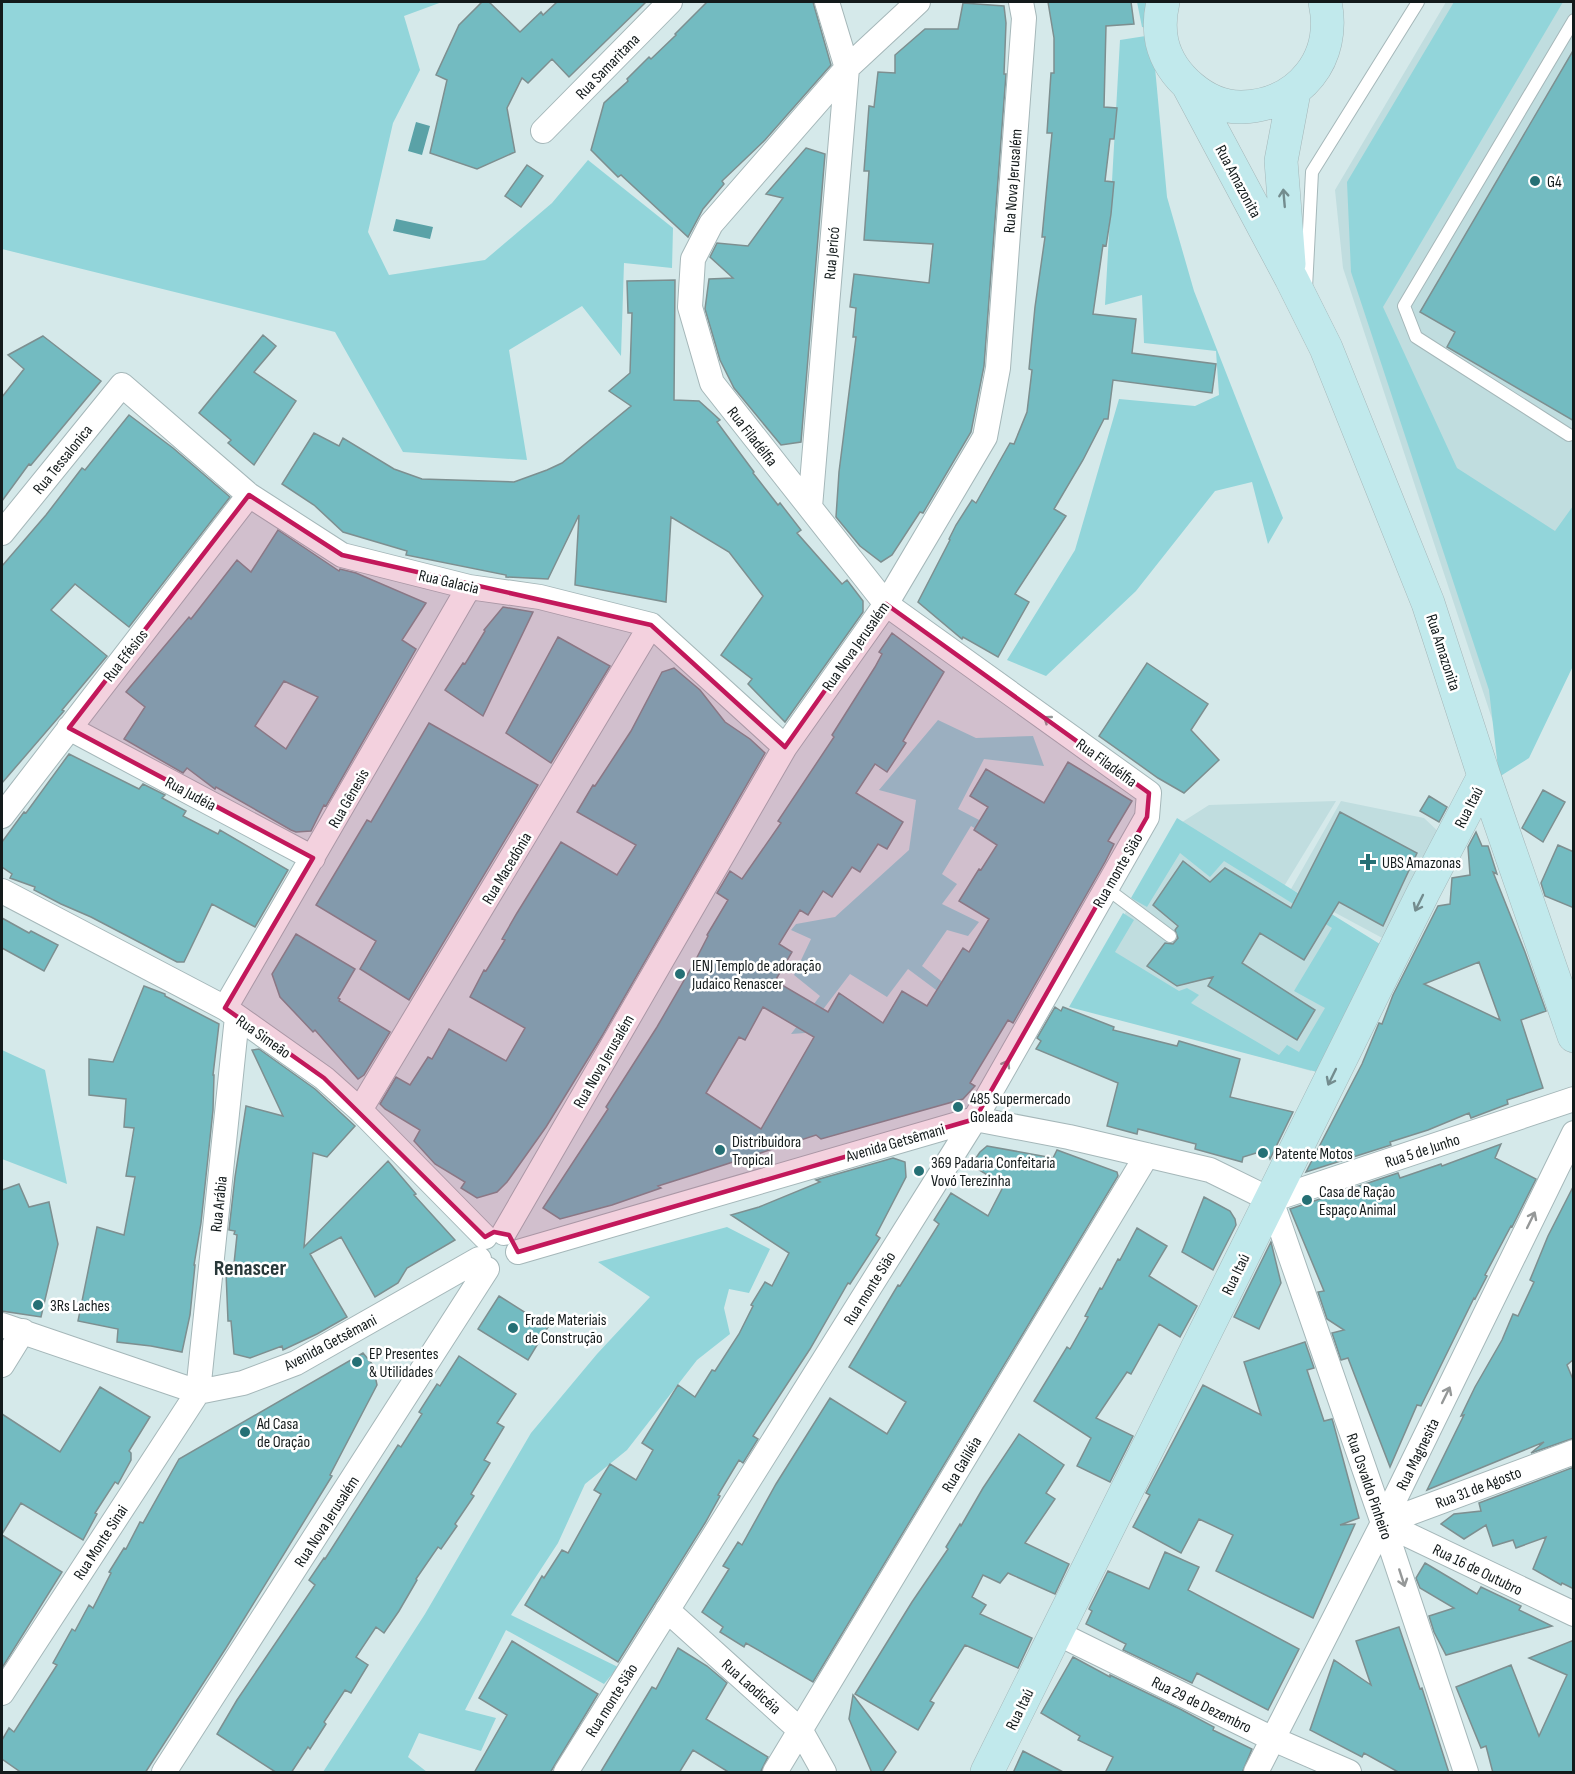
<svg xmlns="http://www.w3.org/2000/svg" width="1575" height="1774" viewBox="0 0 1575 1774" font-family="'Sofia Sans Condensed',sans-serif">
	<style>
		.built { fill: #c0dddf }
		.green { fill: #92d5da }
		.water { fill: #5aa2a7 }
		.building { fill: #73bbc1; stroke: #7d8f90; stroke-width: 1.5; fill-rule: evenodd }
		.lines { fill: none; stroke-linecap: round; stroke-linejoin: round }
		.lane-casing { stroke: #a5b7b9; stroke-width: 14 }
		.street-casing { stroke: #a5b7b9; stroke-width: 26 }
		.secondary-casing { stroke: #a5b7b9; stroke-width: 34 }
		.lane { stroke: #fff; stroke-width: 12 }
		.street { stroke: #fff; stroke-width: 24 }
		.secondary { stroke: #c1e9ec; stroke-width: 33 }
		.oneway { stroke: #738c8e }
		.oneway2 { stroke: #959898 }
		.marked { fill: #c2185b; fill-opacity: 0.2; stroke: #c2185b; stroke-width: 4.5; stroke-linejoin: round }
		.poi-dot { fill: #257075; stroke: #fff; stroke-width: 2 }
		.labels { text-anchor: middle; stroke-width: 5; stroke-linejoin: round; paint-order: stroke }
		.street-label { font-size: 16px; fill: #131a1b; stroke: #fff }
		.poi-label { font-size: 16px; fill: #131a1b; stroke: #fff; text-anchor: start }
		.district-label { font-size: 22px; font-weight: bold; fill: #283839; stroke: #fff }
	</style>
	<rect width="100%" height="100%" fill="#d5e9ea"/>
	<path class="built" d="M1446 2H1573V604L1501 746 1343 268 1335 190Z
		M1336 801 1283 888 1380 945 1311 1071 1072 1004 1176 826 1209 805Z
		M1341 801 1424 818 1443 836 1386 940 1291 889Z"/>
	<path class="green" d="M2 2H442L404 16 420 70 393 123 368 232 389 275 485 260 552 203 588 160 673 228 672 268 624 263 621 356 582 306 509 350 527 460 403 452 335 332 2 249Z
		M1137 2H1151L1152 29 1142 27Z
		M1454 2H1563L1383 307 1457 468 1555 531 1573 506V666L1529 758 1499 777 1489 690 1351 272 1347 182Z
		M1152 35 1167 197 1194 291 1283 518 1268 544 1252 482 1215 491 1136 591 1046 676 1007 660 1075 550 1119 399 1195 406 1219 395 1216 351 1144 343 1142 295 1105 305 1120 40Z
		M938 720 976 738 1033 736 1044 766 984 759 958 809 1094 880 1084 892 971 826 942 874 957 884 942 904 979 922 968 936 947 930 922 966 1002 1028 998 1036 908 969 887 997 850 974 805 1033 791 1034 820 996 794 975 811 939 791 930 796 924 835 917 909 850 916 800 879 790Z
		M1177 818 1383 946 1317 1072 1069 1007 1123 913 1134 920 1115 952 1179 991 1187 988 1199 995 1191 1003 1279 1055 1287 1045 1299 1052 1325 1008 1294 991 1332 928 1224 861 1210 877 1180 853 1147 907 1131 898Z
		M2 1050 45 1070 67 1184 2 1159Z
		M727 1227 770 1249 749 1293 729 1289 724 1308 730 1334 697 1360 627 1450 585 1484 558 1543 511 1615 618 1667 604 1684 506 1630 465 1710 496 1718 481 1751 419 1733 408 1757 427 1772H323L425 1614 531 1433 597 1354 650 1297 598 1262Z"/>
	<path class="water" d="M416 122 430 126 422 155 408 151Z
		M396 219 433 227 430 239 393 231Z"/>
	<path class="building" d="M482 2H489L520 32 541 12 543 15 557 2H646L569 77 552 59 528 83 522 78 507 108 515 152 477 169 430 153 447 80 436 75 459 25Z
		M707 2H813L831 65 765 140 722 181 724 184 703 209 688 237 621 175 618 177 591 150 604 103 628 81 627 79 649 57 651 59 676 35 675 34Z
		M1048 2H1131L1134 24 1106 26 1104 107 1117 108 1114 139H1110L1105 181 1114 182 1111 214 1106 246 1103 245 1093 314 1136 319 1132 353 1216 364 1212 393 1113 380 1108 419H1104L1083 460 1054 509 1066 516 1015 594 1029 602 998 657 963 637 962 639 918 602 950 540 949 539 956 525 972 500 976 503 1010 443 1014 444 1027 412 1032 370 1029 369 1035 307 1045 237H1042L1052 133H1047L1051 73H1054V38Z
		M963 3 1004 6 1006 23 1004 74H1006L984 366 971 432 923 513 920 512 892 555 881 562 860 546 836 517 839 472 856 337H853L856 308 850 307 854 274 929 283 933 244 864 240 869 171H864L869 106 874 107 878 72 895 73V55L925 29H958Z
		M1574 49V421L1447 347 1455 332 1420 312Z
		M806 148 825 154 801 442 781 445 734 388 720 360 705 309 709 279 733 278 710 257 717 243 748 246 783 198 766 194Z
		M527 165 543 176 521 207 505 196Z
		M675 280 674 400 699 401 720 420 717 422 754 472 753 473 778 505 780 503 801 530 797 533 842 584 847 580 863 601V612L785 722 748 684 752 679 721 655 763 596 729 552 671 517 666 602 575 585 579 515 548 579 506 577V575L406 555 407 551 343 532 314 505 282 484 314 433 339 446 343 438 394 469 422 479 514 482 547 470 562 463 631 406 609 391 630 373 632 313H628L627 281Z
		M263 335 276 346 254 372 296 401 254 465 228 443 231 440 199 413Z
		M43 336 101 381 31 465 29 464 2 501V397L24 369 8 355Z
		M129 415 173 448 230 497 129 627 75 584 51 610 107 656 62 710 64 711 2 783V566L46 515 82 468 85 470Z
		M278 530 339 571 340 569 356 573 426 603 402 640 416 649 326 806 324 805 311 831 296 832 291 830 216 787 215 789 187 768 183 773 124 739 145 707 126 692 189 617 191 619 237 560 251 572ZM284 681 318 697 286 749 255 726Z
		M503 607 533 612 483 716 445 690 463 663 465 664 485 631 484 630Z
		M892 633 944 672 903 741 906 743 887 772 875 764 856 793 903 822 887 849 878 844 860 872 852 867 832 897 823 891 808 915 800 910 779 944 792 952 775 981 828 1012 839 993 883 1023 902 991 927 1006 963 948 969 952 989 919 959 901 979 869 981 870 997 845 974 830 988 807 970 796 986 769 1044 803 1068 762 1132 801 1108 841 1114 844 1105 862 1013 1023 1008 1020 970 1083 975 1086 963 1099 821 1139 816 1135 696 1174 658 1186 661 1188 612 1205 560 1219 543 1208 608 1109 606 1107 657 1027 693 965 708 936 707 935 728 900 717 893 730 871 742 879 781 823 778 821 834 737 832 735 875 667 882 654 879 652ZM763 1007 814 1037 761 1129 706 1093 739 1037 745 1040Z
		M558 637 610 666 551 763 506 733Z
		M1147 663 1208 704 1191 730 1219 760 1184 793 1158 778 1099 736Z
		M674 668 700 690 725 722 750 739 765 753 602 1036 546 1127 507 1182 497 1192 477 1198 461 1188 465 1182 435 1164 414 1141 420 1130 385 1109 380 1104 396 1077 410 1085 428 1057 432 1059 449 1029 506 1061 525 1028 470 997 484 970 486 971 505 940 502 939 517 913 561 842 617 875 636 845 577 812 593 785 595 786 631 731 662 672Z
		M429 723 538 785 409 1000 360 969 376 941 316 905 367 820 371 822Z
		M69 754 139 789 143 784 165 795 162 798 186 811 183 816 218 834 220 830 288 870 255 927 212 904 184 962H177L91 917 61 904 34 890 35 887 10 878 12 874 2 867V842L24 812 26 813Z
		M1543 790 1565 802 1543 842 1522 828Z
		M1429 796 1447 807 1439 822 1420 811Z
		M1340 812 1417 853 1383 926 1339 902 1304 960 1260 933 1242 963 1315 1010 1297 1040 1208 986 1213 977 1177 986 1147 966 1165 943 1173 944 1178 938 1175 930 1178 926 1153 905 1183 861 1210 882 1225 868 1291 908Z
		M1476 832 1482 846H1488L1497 874 1493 872 1525 952 1546 1011 1521 1020 1543 1088 1507 1100 1508 1104 1471 1118 1469 1113 1428 1130 1390 1142 1391 1145 1306 1172 1362 1064 1379 1023 1382 1024 1393 995 1438 906 1450 904 1452 878 1470 875 1468 847ZM1479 962 1500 1020 1424 984Z
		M1558 845 1574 852V908L1545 896 1541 883Z
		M2 918 29 933 31 931 58 945 44 971 2 948Z
		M296 934 355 969 338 998 340 999 339 1001 390 1032 364 1075 358 1079 315 1030 313 1032 280 997 272 974Z
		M144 986 165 994V996L219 1024 213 1075H214L213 1110 201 1223 194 1265H195L190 1315 182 1352 151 1346 117 1342 118 1329 78 1321 97 1227 124 1235 135 1177 126 1176 134 1128 124 1127 126 1099 89 1095V1059L113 1062Z
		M1055 1007 1061 1011 1063 1007 1114 1027 1113 1030 1177 1046 1179 1041 1240 1059 1230 1097 1293 1112 1270 1159 1266 1150 1243 1157 1242 1162 1195 1149 1196 1144 1138 1129 1137 1134 1107 1126 1118 1083 1036 1049 1041 1041 1037 1038Z
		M259 1049 315 1089 355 1126 327 1157 313 1153 304 1247 388 1161 416 1194 414 1195 455 1240 407 1268 398 1283 375 1297 341 1237 310 1254 347 1317 317 1334 283 1350 282 1346 250 1358 234 1354 231 1321H228L226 1272 233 1273 237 1235 234 1234 235 1231 229 1230 235 1177 246 1106 283 1116 252 1050Z
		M1501 1144 1495 1158 1536 1179 1512 1227 1511 1226 1485 1275 1487 1276 1475 1299 1474 1298 1421 1406 1417 1405 1390 1467 1348 1358 1341 1360 1332 1333 1344 1330 1327 1319 1318 1292 1324 1291 1290 1209 1398 1173 1400 1178 1441 1164 1442 1166Z
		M987 1146 1053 1158 1057 1150 1117 1172 1118 1176 813 1682 746 1643 744 1647 720 1632 723 1627 702 1612 729 1569 723 1566 738 1542 742 1545 776 1484 830 1398 887 1434 906 1402 849 1367 898 1285 900 1286 939 1224 934 1220 951 1193 988 1216 1004 1185 971 1165 980 1152Z
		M893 1158 905 1162 906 1177 876 1235 880 1238 850 1284 848 1283 810 1349 753 1436 758 1439 743 1463 739 1460 718 1495 720 1496 705 1523 618 1662 525 1605 542 1576 544 1578 562 1550 568 1553 601 1494 594 1490 610 1464 636 1480 653 1450 642 1443 678 1385 695 1397 712 1370 715 1371 739 1334 753 1306 751 1305 765 1282 772 1286 789 1253 731 1215 759 1207 820 1182 816 1180Z
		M19 1184 29 1207 49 1202 58 1244 41 1317 2 1311V1190Z
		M1574 1185V1359L1567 1365 1574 1382V1438L1531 1453 1544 1442 1427 1490 1464 1415 1461 1416 1475 1387 1502 1340 1513 1314 1518 1316 1534 1282 1530 1280 1548 1236Z
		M1204 1197 1230 1211 1235 1219 1236 1225 1213 1270 1182 1252Z
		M1137 1228 1167 1246 1149 1276 1197 1306 1180 1337 1159 1324 1131 1374 1127 1372 1096 1418 1133 1436 1110 1482 1077 1466 1091 1438 1034 1401 1067 1347 1070 1349 1088 1317 1085 1316 1100 1288 1102 1289 1118 1259 1120 1260Z
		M1271 1242 1281 1283 1259 1329 1234 1317Z
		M499 1296 548 1327 528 1360 478 1329Z
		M1305 1342 1314 1368 1307 1370 1324 1421 1332 1419 1333 1422 1359 1518 1340 1525 1355 1524 1313 1618 1216 1571 1233 1535 1199 1519 1181 1553 1133 1527 1150 1495 1146 1493 1203 1385 1261 1415 1244 1362Z
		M363 1353 373 1365 377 1385 330 1475 332 1476 226 1648 145 1773H22L2 1759V1740L9 1728 14 1732 57 1665 53 1663 72 1629 75 1631 89 1605 93 1608 111 1573 109 1572 124 1548 126 1549 140 1522 143 1523 179 1459Z
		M459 1356 516 1394 497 1423 504 1427 484 1460 490 1463 471 1494 474 1496 455 1524 457 1526 441 1549 438 1547 416 1579 417 1580 399 1611 384 1633 376 1627 356 1657 368 1665 351 1693 345 1690 324 1722 326 1724 310 1749 308 1747 291 1773H277L217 1734 237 1700 315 1585 309 1580 324 1558 325 1559 398 1445 401 1447 422 1414 419 1412 437 1384 440 1386Z
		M100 1387 150 1417 129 1451 131 1453V1460L118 1484 115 1482 95 1513 97 1514 83 1540 21 1503 2 1534V1414L60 1452Z
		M1019 1434 1064 1465 1046 1493 1055 1499 1025 1543 1069 1564 1055 1594 1008 1573 1000 1583 983 1575 972 1597 986 1605 980 1614 1032 1638 1018 1668 965 1645 930 1701 934 1703 918 1730 855 1694 912 1602 948 1549 946 1547 960 1524 961 1526 983 1488Z
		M1574 1467V1589L1562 1583 1561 1585 1533 1569 1546 1537 1516 1548 1513 1540 1493 1546 1486 1525 1464 1539 1441 1524 1454 1514 1481 1511 1479 1503Z
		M2 1535 62 1572 2 1668Z
		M1165 1552 1199 1567 1188 1590 1299 1649 1268 1710 1197 1673 1192 1683 1123 1650 1126 1644 1086 1624 1092 1611 1089 1609 1108 1571 1149 1589Z
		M1425 1563 1477 1594 1481 1587 1521 1606 1519 1610 1552 1626 1446 1655 1434 1632 1429 1616 1454 1608 1420 1588 1416 1578Z
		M1399 1627 1420 1689 1422 1688 1449 1773H1400L1364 1753 1362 1757 1310 1730 1334 1660 1371 1685 1356 1641Z
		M1574 1640V1773H1493L1486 1746 1481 1748 1456 1687 1511 1665 1539 1736 1567 1675 1529 1658Z
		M512 1641 598 1694 550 1773H474L507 1715 479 1698Z
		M678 1648 707 1666 727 1683 706 1719 768 1757 760 1773H730L693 1750 679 1773H600L652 1687 656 1689Z
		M1073 1657 1110 1677V1675L1180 1709 1214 1727 1213 1730 1252 1749 1242 1773H1105L1113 1757 1078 1740 1080 1736 1041 1713Z
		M853 1695 896 1752 882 1773H872L849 1719Z
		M1023 1751 1065 1773H1013Z"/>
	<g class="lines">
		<defs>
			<path id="lane" d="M1306 288 1312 172 1418 2
				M1569 435 1416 337 1404 306 1574 20
				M1106 888 1170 936"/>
			<path id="street" d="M543 131 670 2
				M810 507 847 68 827 2
				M2 533 122 385 249 495 342 555 469 587 540 597 651 625 785 747
				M69 728 313 858
				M2 816 249 495
				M2 891 225 1008 324 1078 360 1110 485 1237
				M225 1008 469 587
				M360 1110 651 625
				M1271 1200 1383 1523 1466 1772
				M1271 1200 1574 1099
				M504 1233 785 747 886 604 985 437 998 368 1024 18 1021 2
				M518 1252 975 1119 1069 1137 1210 1170 1271 1200
				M2 1325 198 1392 243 1383 296 1363 479 1259
				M2 1365 23 1331
				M1383 1523 1574 1614
				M1383 1523 1574 1452
				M667 1610 801 1731 824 1772
				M1057 1633 1273 1739 1349 1772
				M2 1693 198 1392 237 1017
				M164 1772 487 1269
				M566 1772 975 1119 1147 817 1149 793 886 604 712 383 690 307 693 259 711 224 847 68 918 2
				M775 1772 1147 1155
				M1256 1772 1383 1523 1574 1133"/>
			<path id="secondary" d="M1163 2C1160 15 1159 28 1162 42 1170 76 1206 108 1242 107 1300 105 1337 58 1325 2
				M1188 85 1291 278 1326 348 1428 603 1484 776 1574 1036
				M1289 264 1281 161 1294 92
				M987 1772 1424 891 1484 776"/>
		</defs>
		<use href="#lane" class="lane-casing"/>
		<use href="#street" class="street-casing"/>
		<use href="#secondary" class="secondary-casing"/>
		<use href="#lane" class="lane"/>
		<use href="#street" class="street"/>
		<use href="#secondary" class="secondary"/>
	</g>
	<defs><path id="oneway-shaft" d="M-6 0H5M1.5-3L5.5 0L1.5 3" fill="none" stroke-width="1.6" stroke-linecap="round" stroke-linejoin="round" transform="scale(1.5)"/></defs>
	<g class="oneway">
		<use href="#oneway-shaft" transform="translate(1284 198) rotate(-95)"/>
		<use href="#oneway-shaft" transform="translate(1419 903) rotate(116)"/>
		<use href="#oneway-shaft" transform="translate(1332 1077) rotate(116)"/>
	</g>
	<g class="oneway2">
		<use href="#oneway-shaft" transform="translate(1051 722) rotate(-144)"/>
		<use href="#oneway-shaft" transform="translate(1004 1068) rotate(-60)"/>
		<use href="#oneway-shaft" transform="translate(1531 1220) rotate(-64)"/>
		<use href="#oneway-shaft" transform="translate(1446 1395) rotate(-64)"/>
		<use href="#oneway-shaft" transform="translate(1402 1578) rotate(72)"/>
	</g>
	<path class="marked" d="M249 495 342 555 651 625 785 747 886 604 1149 793 1147 817 975 1119 518 1252 509 1235 494 1232 485 1237 324 1078 225 1008 313 858 69 728Z"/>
	<g class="poi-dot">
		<circle cx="1535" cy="181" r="6"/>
		<path d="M1365 853h6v6h6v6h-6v6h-6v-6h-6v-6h6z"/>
		<circle cx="680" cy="974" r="6"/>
		<circle cx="958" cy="1107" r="6"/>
		<circle cx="720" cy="1150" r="6"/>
		<circle cx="1263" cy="1153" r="6"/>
		<circle cx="919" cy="1171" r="6"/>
		<circle cx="1307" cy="1200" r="6"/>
		<circle cx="38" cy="1305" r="6"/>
		<circle cx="513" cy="1328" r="6"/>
		<circle cx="357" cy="1362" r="6"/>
		<circle cx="245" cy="1432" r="6"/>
	</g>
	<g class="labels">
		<g class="street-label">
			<text transform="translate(607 66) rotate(-46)" y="6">Rua Samaritana</text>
			<text transform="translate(1012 181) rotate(-86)" y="6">Rua Nova Jerusalém</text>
			<text transform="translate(1239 181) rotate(62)" y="6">Rua Amazonita</text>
			<text transform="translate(831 253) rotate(-85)" y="6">Rua Jericó</text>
			<text transform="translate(753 436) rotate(52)" y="6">Rua Filadélfia</text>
			<text transform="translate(62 459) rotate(-51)" y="6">Rua Tessalonica</text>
			<text transform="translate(449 581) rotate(13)" y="6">Rua Galacia</text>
			<text transform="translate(855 646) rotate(-55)" y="6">Rua Nova Jerusalém</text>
			<text transform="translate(1444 652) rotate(72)" y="6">Rua Amazonita</text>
			<text transform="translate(125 655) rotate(-52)" y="6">Rua Efésios</text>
			<text transform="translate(1107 762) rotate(36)" y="6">Rua Filadélfia</text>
			<text transform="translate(191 793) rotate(28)" y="6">Rua Judéia</text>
			<text transform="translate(348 798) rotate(-60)" y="6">Rua Gênesis</text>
			<text transform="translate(1468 807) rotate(-63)" y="6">Rua Itaú</text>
			<text transform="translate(506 868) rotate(-59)" y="6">Rua Macedônia</text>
			<text transform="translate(1117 870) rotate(-60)" y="6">Rua monte Sião</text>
			<text transform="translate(264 1036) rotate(35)" y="6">Rua Simeão</text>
			<text transform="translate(603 1061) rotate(-60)" y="6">Rua Nova Jerusalém</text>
			<text transform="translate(895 1142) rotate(-16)" y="6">Avenida Getsêmani</text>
			<text transform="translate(1422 1150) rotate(-18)" y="6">Rua 5 de Junho</text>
			<text transform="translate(218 1204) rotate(-84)" y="6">Rua Arábia</text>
			<text transform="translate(1235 1274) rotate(-64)" y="6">Rua Itaú</text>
			<text transform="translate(869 1288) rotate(-58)" y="6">Rua monte Sião</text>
			<text transform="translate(330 1342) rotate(-28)" y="6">Avenida Getsêmani</text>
			<text transform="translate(1417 1454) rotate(-64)" y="6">Rua Magnesita</text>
			<text transform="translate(961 1464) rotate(-59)" y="6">Rua Galiléia</text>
			<text transform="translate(1370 1486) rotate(71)" y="6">Rua Osvaldo Pinheiro</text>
			<text transform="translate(1478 1487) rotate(-21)" y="6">Rua 31 de Agosto</text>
			<text transform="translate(326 1521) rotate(-57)" y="6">Rua Nova Jerusalém</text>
			<text transform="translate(100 1542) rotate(-57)" y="6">Rua Monte Sinai</text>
			<text transform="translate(1478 1569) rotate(26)" y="6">Rua 16 de Outubro</text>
			<text transform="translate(752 1686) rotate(42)" y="6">Rua Laodicéia</text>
			<text transform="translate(611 1700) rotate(-58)" y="6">Rua monte Sião</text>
			<text transform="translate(1202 1704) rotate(26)" y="6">Rua 29 de Dezembro</text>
			<text transform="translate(1019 1709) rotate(-64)" y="6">Rua Itaú</text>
		</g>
		<g class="poi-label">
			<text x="1547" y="187">G4</text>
			<text x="1382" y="868">UBS Amazonas</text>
			<text x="692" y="971">IENJ Templo de adoração<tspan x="692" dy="18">Judaico Renascer</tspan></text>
			<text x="970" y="1104">485 Supermercado<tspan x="970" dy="18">Goleada</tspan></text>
			<text x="732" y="1147">Distribuidora<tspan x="732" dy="18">Tropical</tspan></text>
			<text x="1275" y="1159">Patente Motos</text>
			<text x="931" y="1168">369 Padaria Confeitaria<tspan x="931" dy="18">Vovó Terezinha</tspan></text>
			<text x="1319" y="1197">Casa de Ração<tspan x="1319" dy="18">Espaço Animal</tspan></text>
			<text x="50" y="1311">3Rs Laches</text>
			<text x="525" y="1325">Frade Materiais<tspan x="525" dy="18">de Construção</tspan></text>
			<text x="369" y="1359">EP Presentes<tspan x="369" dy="18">&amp; Utilidades</tspan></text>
			<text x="257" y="1429">Ad Casa<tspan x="257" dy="18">de Oração</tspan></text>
		</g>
		<g class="district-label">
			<text x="250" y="1275">Renascer</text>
		</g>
	</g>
	<rect width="1575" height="1774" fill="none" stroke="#131a1b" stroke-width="6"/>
</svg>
